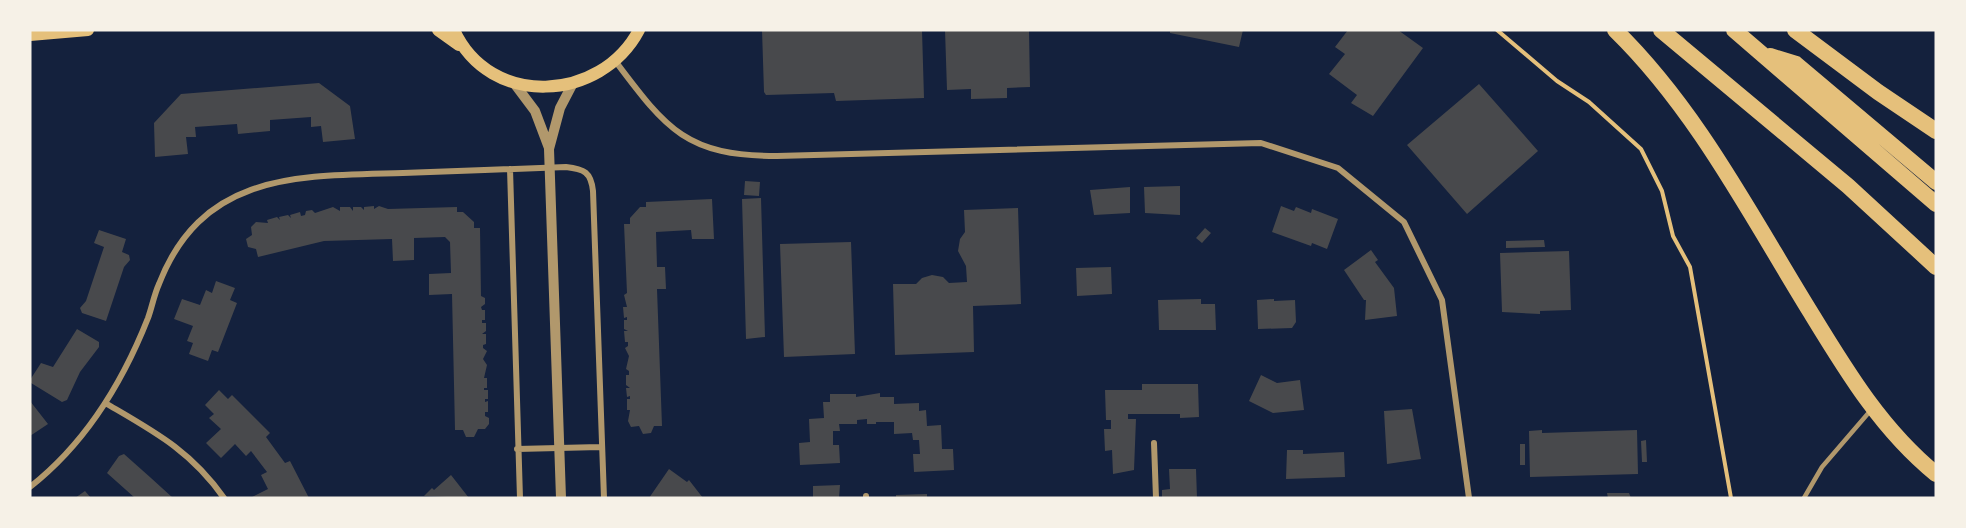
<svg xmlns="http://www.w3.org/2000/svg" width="1966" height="528" viewBox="0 0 1966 528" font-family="'Sofia Sans Condensed',sans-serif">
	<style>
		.building { fill: #48494c }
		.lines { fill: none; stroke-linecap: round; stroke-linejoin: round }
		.path { stroke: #e5c07b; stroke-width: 4 }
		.service { stroke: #b1986c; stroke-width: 4.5 }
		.minor { stroke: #b1986c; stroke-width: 6 }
		.tertiary { stroke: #b1986c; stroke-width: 10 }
		.secondary { stroke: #e5c07b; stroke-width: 12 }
		.trunk { stroke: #e5c07b; stroke-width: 16 }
	</style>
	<rect width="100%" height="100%" fill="#14213d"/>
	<path class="building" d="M762 30H922L924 98 836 101 834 93 766 95 764 92Z
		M945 30H1029L1030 87 1007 88V98L971 99V89L947 90Z
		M1170 30H1243L1239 47 1170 33Z
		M1348 30H1398L1423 48 1373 116 1351 103 1357 95 1329 74 1345 54 1335 47Z
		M319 83 350 106 355 139 323 142 321 126 311 127V117L270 120V131L238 134 237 124 195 127 196 137H186L188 154 155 157 154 123 181 94Z
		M1479 84 1538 151 1467 214 1407 145Z
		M745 181 760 182 759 196 744 195Z
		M1180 186V215L1145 213 1144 187Z
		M1130 187V213L1094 215 1090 190Z
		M761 198 765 337 746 339 742 199Z
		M712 199 714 239H692L691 230 656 232 657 267H665L666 289H657L662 426H654L651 433 643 434 639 426 631 427 628 421 630 410H627V399H630V396L627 397 626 388H630L626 385V375H629V371L626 369 629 356 625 348 628 346V342H625L624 331H628L624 329V320H627V317L624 318 623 307H627L624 295 627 293 624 224H630V218L640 207H646V202Z
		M374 206V209L379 206 388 209 457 207V212H463L474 222V228H480L481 296 485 298V304L481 307 482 310H485V320H482V323H486V331L482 334H486V344L483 345V348L487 351 483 359 487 365 484 378H487V388H484V390H488V399H485V402L488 401V412H485V416L489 418V424L485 429H478L474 437H466L463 430H455L452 294 429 295V274L451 273 450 242 445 237 414 238V260L393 261 392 239 324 241 258 257 256 249 248 247 246 239 252 235 251 227 256 222 268 223 267 220 277 217 280 220 279 217 288 215 291 218 290 215 300 212 301 216 305 215 306 211 312 210 315 213 333 207 340 211V207H350L353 211V207H361L364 210V207Z
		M1281 206 1294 211 1296 207 1311 213 1312 209 1338 219 1327 249 1312 243 1311 246 1272 232Z
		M1018 208 1021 304 973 306 974 352 895 355 893 284H916L922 278 932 275 943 277 949 283 967 282 966 266 958 251 960 239 965 232 964 210Z
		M1205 228 1211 233 1202 243 1196 238Z
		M99 230 126 239 122 252 129 255 130 260 124 267 106 321 82 313 80 308 86 301 104 247 94 243Z
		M1544 240 1545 247 1506 248V241Z
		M851 242 855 354 784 357 780 244Z
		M1371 250 1378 260 1375 262 1394 288 1397 316 1365 320 1366 300H1364L1344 270Z
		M1569 251 1571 310 1540 311V314L1502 312 1500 253Z
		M1111 267 1112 294 1077 296 1076 268Z
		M216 281 235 288 230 300 237 303 218 352 212 350 208 361 189 354 193 343 187 341 193 326 174 319 182 299 200 305 206 290 212 293Z
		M1201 299V304H1215L1216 330H1159L1158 300Z
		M1274 299V301L1295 300 1296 322 1292 328 1258 329 1257 300Z
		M77 329 99 342V347L80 372 67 400 62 402 31 383 30 380 41 363 53 367Z
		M1261 375 1277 383 1300 380 1304 410 1273 413 1249 401Z
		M1142 384H1198L1199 417 1180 418V414H1128V419H1136L1134 470 1113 474 1112 450 1105 451 1104 429H1111V420H1106L1105 390H1142Z
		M219 390 228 399 232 395 270 433 266 437 285 463 290 461 309 498H250L268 489 261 475 267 472 251 451 246 456 235 444 221 458 206 443 221 429 209 418 214 414 205 405Z
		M880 393V397H894V404L919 403V411L926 410 927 426 941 425 942 449H953L954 470 914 472 913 454H920L919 440H913L912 433 894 434V422H876V424H867V419L857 420V424H839L840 431H833V445H839L840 463 800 465 799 443 810 442 809 419 824 418 823 402H830V394H856V397Z
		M30 401 48 424 30 436Z
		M1412 409 1421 459 1387 464 1384 411Z
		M1542 430V433L1637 430 1638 474 1530 477 1529 431Z
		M1646 440 1647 462H1642L1641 441Z
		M1520 444H1525V465H1520Z
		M1287 450H1303V454L1344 452 1345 477 1286 479Z
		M124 454 151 478 173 498H135L107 473 119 456Z
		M669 469 687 482 689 480 703 498H649Z
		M1169 469H1196L1197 498H1162V490L1170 489Z
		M451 475 469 498 424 496 432 488 434 490Z
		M840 485 839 498H813V486Z
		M85 491 91 498H75Z
		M1607 493H1629L1631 498H1608Z
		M927 494V498H896V495Z"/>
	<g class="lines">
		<path class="path" d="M1497 30 1557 81 1589 102 1641 149 1662 191 1673 236 1690 267 1731 498"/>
		<path class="service" d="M1804 498 1822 467 1871 410"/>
		<path class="minor" d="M616 62C667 130 687 156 777 156L1261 143 1338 168 1404 222 1442 300 1469 498
			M510 169 520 498
			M107 404C155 432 191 451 224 498
			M1154 443 1156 498
			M517 449 600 447
			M30 487C86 443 122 384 148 318 152 307 154 295 159 284 203 171 300 176 403 173 457 171 512 169 566 167 584 169 591 172 593 191L604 498
			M866 496V498"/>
		<path class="tertiary" d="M514 83 535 111 549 148
			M561 498 549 149 560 108 572 85"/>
		<path class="secondary" d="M438 30 459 45
			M454 30C490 109 601 102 639 30
			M30 35 88 30"/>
		<path class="trunk" d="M1615 30C1697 110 1751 216 1811 313 1847 372 1882 430 1936 474
			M1661 30 1848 186 1936 267
			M1734 30 1936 204
			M1795 30 1878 92 1936 131
			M1770 56 1796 64 1936 182"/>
	</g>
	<rect width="1966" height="528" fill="none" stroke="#f6f1e7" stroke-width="63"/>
</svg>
